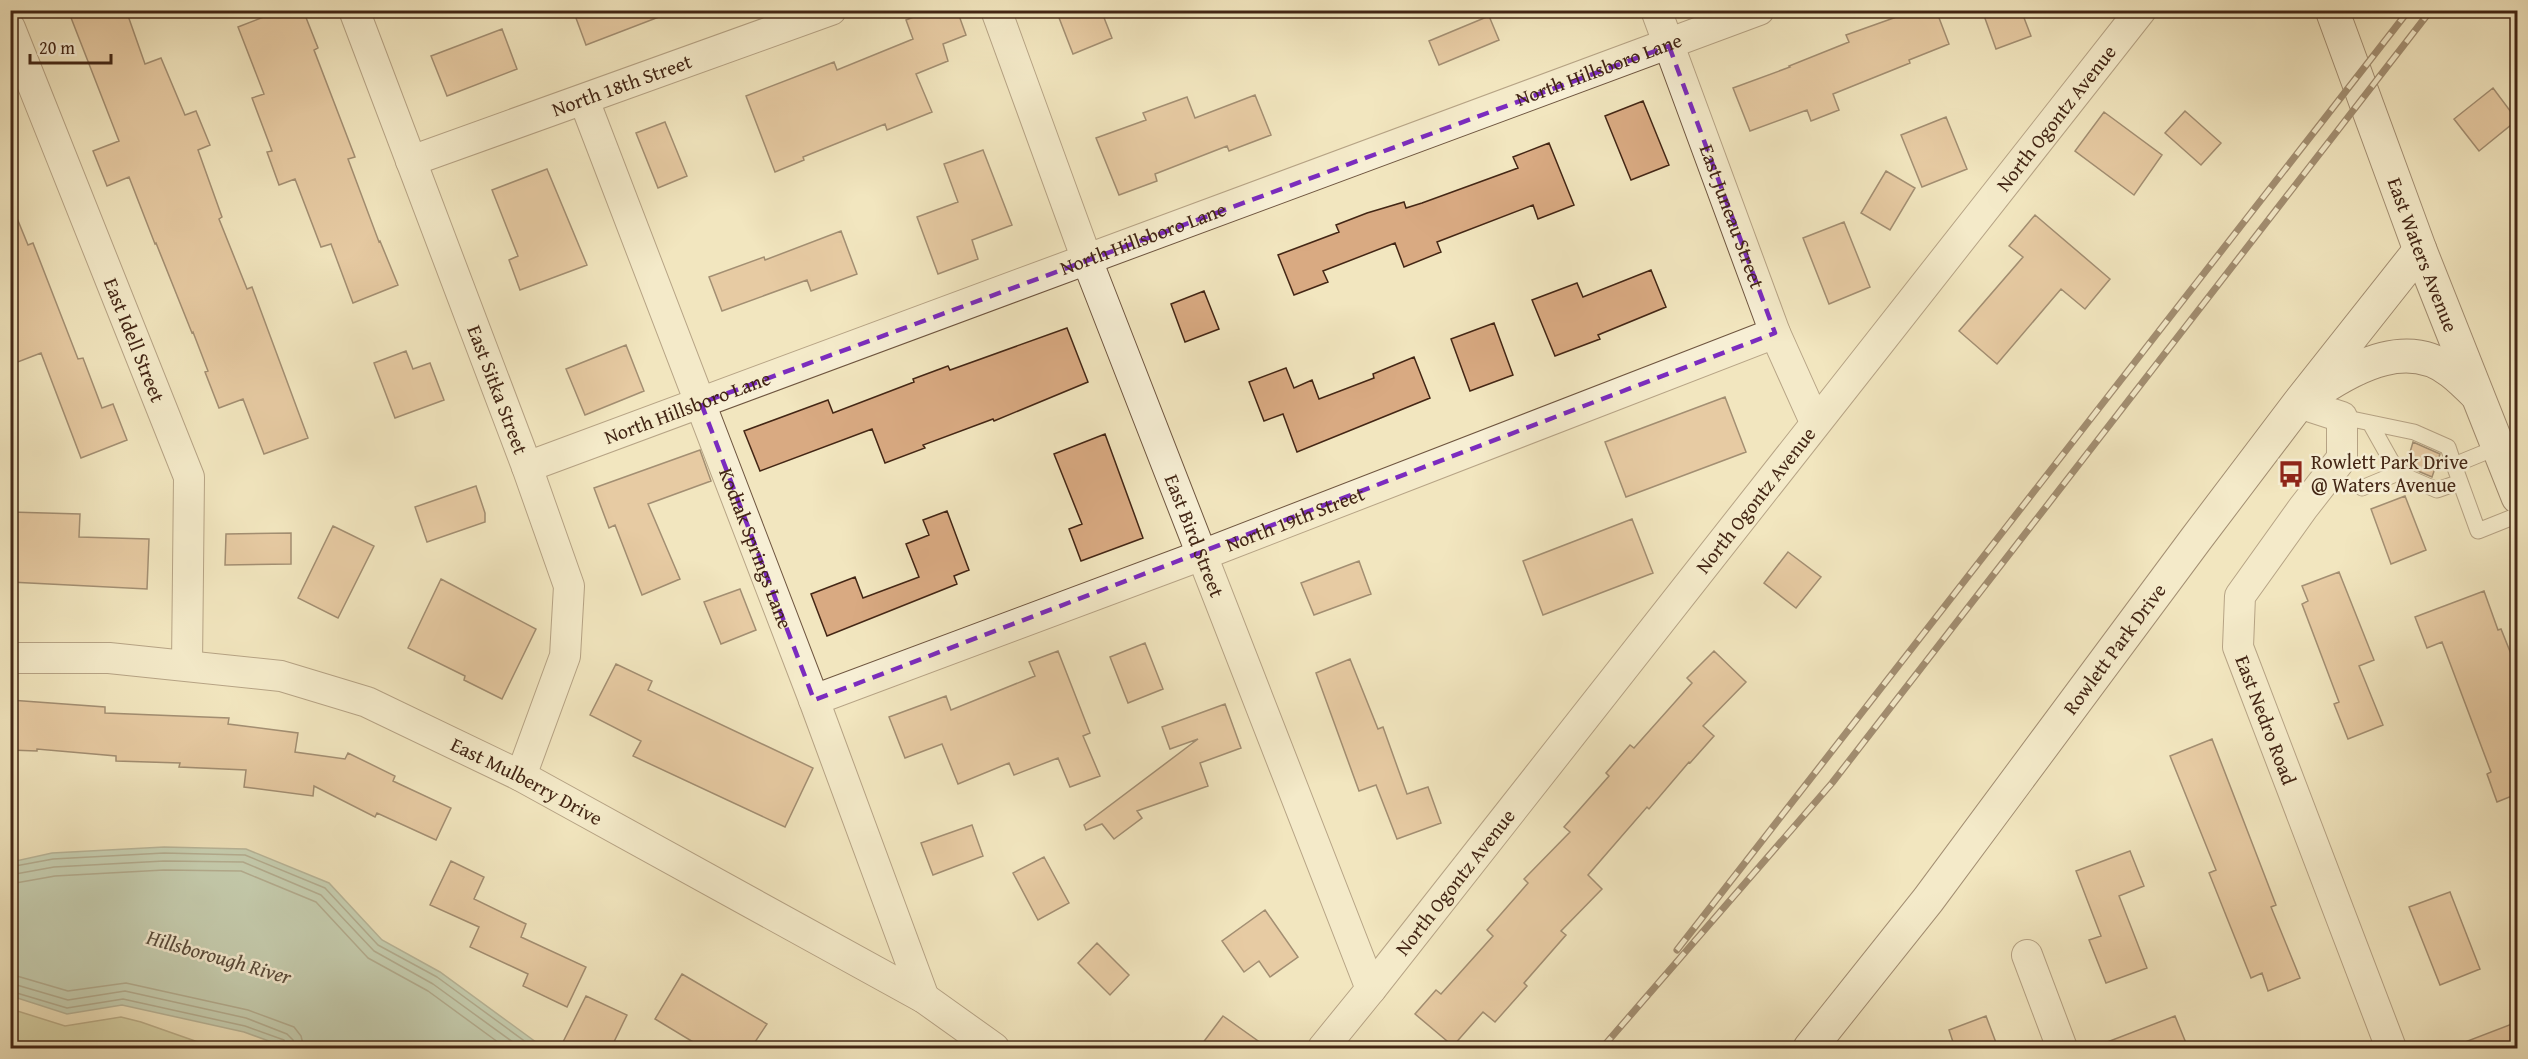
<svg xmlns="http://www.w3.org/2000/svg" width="2528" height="1059" viewBox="0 0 2528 1059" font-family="'Gentium Book Plus',serif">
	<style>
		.green { fill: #bdc490; stroke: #807552; stroke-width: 1.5 }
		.water { fill: #9bc0af; stroke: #788271; stroke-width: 1.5 }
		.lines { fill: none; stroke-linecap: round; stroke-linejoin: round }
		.shore { stroke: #6f7362; stroke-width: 1.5 }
		.building { fill: #d9aa82; stroke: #432615; stroke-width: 1.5 }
		.lane-casing { stroke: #6f5640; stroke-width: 17 }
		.street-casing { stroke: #6f5640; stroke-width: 32 }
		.secondary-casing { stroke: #432615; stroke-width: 35 }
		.lane { stroke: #f7efd5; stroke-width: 15 }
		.street { stroke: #f7efd5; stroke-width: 30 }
		.secondary { stroke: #f7efd5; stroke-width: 33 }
		.rail-casing { stroke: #432615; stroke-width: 7 }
		.rail { stroke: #f7efd5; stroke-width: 4.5; stroke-dasharray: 14; stroke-linecap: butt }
		.marked { fill: none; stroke: #7b2cbf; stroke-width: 4.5; stroke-dasharray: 12 8; stroke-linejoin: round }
		.labels { text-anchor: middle; stroke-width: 5; stroke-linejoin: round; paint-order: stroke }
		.street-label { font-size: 20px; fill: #432615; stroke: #f7efd5 }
		.poi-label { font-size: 20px; fill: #432615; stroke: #f7efd5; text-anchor: start }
		.water-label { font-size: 21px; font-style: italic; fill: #594c3c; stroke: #f7efd5 }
	</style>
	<rect width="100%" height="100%" fill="#f2e6bf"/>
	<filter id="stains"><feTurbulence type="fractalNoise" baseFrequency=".00333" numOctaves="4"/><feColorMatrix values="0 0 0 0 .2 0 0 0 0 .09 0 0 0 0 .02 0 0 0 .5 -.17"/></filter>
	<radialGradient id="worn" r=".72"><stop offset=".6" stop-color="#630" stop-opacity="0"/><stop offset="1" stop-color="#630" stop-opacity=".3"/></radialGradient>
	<path class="green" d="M11 1009 65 1026 121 1017 141 1022 215 1048H11Z"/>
	<path class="water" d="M164 847 246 849 329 883 382 940 440 972 544 1048H288L244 1032 122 1005 67 1014 11 996V862L52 853Z"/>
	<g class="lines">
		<path class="shore" d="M10 867 53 859 164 853 245 855 325 888 378 945 437 977 534 1048
			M10 875 54 867 164 861 243 862 321 895 374 951 433 984 521 1048
			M10 884 55 876 164 870 241 871 316 902 368 958 428 991 506 1048
			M10 974 68 991 126 983 248 1010 294 1027 301 1036 304 1048
			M10 983 68 1000 125 991 246 1018 287 1034 293 1040 295 1048
			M10 991 67 1008 123 999 245 1026 284 1040 287 1048"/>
	</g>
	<path class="building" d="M68 10H126L145 64 161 58 185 115 196 111 210 145 198 150 222 217 219 219 247 289 252 287 308 438 264 454 243 399 219 408 205 372 208 371 193 332 192 333 156 243 155 244 129 177 107 186 93 151 119 141Z
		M282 10H303L318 48 314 50 355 157 348 159 379 242 380 241 398 285 353 303 331 244 321 247 295 179 279 185 267 152 272 151 252 98 264 94 238 27Z
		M573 10H672V12L586 45Z
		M931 10H957L966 35 943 44 948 61 916 74 932 112 887 130 885 124 803 157 804 160 775 172 746 96 834 62 837 70 913 39 906 20Z
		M1056 10H1101L1112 38 1073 54Z
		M1916 10H1936L1949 44 1909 60 1910 63 1833 94 1839 110 1811 121 1807 110 1750 131 1733 88 1790 67 1789 66 1849 42 1846 35Z
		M1982 10H2021L2031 36 1996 49Z
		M1489 16 1499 40 1439 65 1429 41Z
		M502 29 517 69 447 96 431 56Z
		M2493 88 2517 120 2479 151 2454 119Z
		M1255 95 1271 135 1229 151 1227 146 1155 174 1157 181 1119 195 1096 138 1146 120 1143 113 1187 97 1195 118Z
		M1643 101 1669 165 1631 180 1605 116Z
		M2185 111 2221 143 2201 165 2165 133Z
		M2104 112 2162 155 2134 195 2075 151Z
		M1946 117 1967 169 1922 187 1901 135Z
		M665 122 687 176 658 188 636 133Z
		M1549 143 1574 205 1538 219 1533 205 1437 242 1441 252 1404 267 1395 243 1323 271 1328 282 1294 295 1278 255 1339 232 1336 225 1367 213 1404 202 1406 208 1422 203 1518 168 1513 157Z
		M983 150 1012 225 972 240 978 259 938 274 917 217 958 202 944 164Z
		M547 169 587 265 520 290 509 260 518 256 492 190Z
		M1886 171 1915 188 1890 230 1861 213Z
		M10 206H12L28 245 33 243 78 359 83 358 102 408 113 404 127 440 81 458 41 353 10 365Z
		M2035 215 2110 279 2085 309 2061 289 1997 364 1959 331 2023 257 2009 246Z
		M1844 222 1870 287 1829 304 1803 238Z
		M841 231 857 274 811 291 807 280 722 311 709 277 764 257 765 260Z
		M1651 270 1666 307 1598 335 1600 339 1555 356 1532 300 1577 283 1583 297Z
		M1204 291 1219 329 1185 342 1171 304Z
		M1494 323 1513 375 1470 391 1451 339Z
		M1067 328 1088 382 994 421 993 419 923 445 925 448 885 463 872 429 760 471 744 431 828 400 833 413 914 382 913 379 948 366 950 370Z
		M626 345 644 391 585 415 566 369Z
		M406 351 413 369 430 363 444 400 395 418 374 363Z
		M1414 357 1430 398 1297 452 1283 414 1264 421 1249 382 1286 368 1294 388 1312 380 1319 399 1374 378 1373 374Z
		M1725 397 1746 452 1626 497 1605 442Z
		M1105 434 1143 538 1081 561 1069 529 1082 524 1054 454Z
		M2413 442 2440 454 2432 477 2406 466Z
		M700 450 711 481 648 504 680 579 642 595 615 525 609 528 594 488Z
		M476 486 485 513V522L427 542 415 507Z
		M2405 496 2426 550 2391 564 2371 509Z
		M947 511 969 570 954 576 957 584 827 636 811 594 855 577 863 598 919 577 906 544 929 535 923 520Z
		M10 512 80 514 79 537 149 539 147 589 10 582Z
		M1632 519 1653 573 1543 615 1523 561Z
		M333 526 374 546 338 618 298 598Z
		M291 533V564L225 565 226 534Z
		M1788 552 1821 577 1796 608 1764 583Z
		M1359 561 1371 594 1314 615 1301 583Z
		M2339 572 2374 660 2359 666 2383 725 2348 739 2334 704 2339 702 2302 604 2308 601 2302 586Z
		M441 579 536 629 502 699 464 680 465 676 408 648Z
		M740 589 756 630 721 644 704 602Z
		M2484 591 2498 630 2501 629 2517 669V794L2497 802 2487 774 2491 772 2442 642 2427 648 2415 617Z
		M1145 643 1163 689 1128 703 1110 657Z
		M1058 651 1090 733 1083 736 1100 776 1070 787 1058 758 1014 775 1009 763 958 784 942 744 905 758 889 717 946 696 951 710 1035 676 1029 662Z
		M1714 651 1746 682 1703 726 1714 736 1690 763 1689 762 1649 809 1647 807 1588 875 1602 889 1561 931 1566 935 1524 983 1527 986 1495 1022 1483 1012 1453 1046 1415 1014 1436 990 1441 994 1493 936 1487 930 1528 883 1524 879 1570 832 1564 827 1609 776 1606 773 1630 745 1634 748 1692 683 1687 678Z
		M1350 659 1378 729 1383 727 1407 794 1428 787 1441 823 1397 839 1376 785 1359 791 1316 673Z
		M616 664 652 681 648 690 813 768 785 827 633 756 641 741 590 715Z
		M10 700 105 707V713L229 718 228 724 298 733 295 752 345 759 348 753 395 776 393 781 451 808 436 840 377 813 375 817 314 786 313 796 244 787 246 770 179 767 180 763 116 761V756L37 749V751L10 750Z
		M1225 704 1241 748 1200 763 1208 786 1137 811 1142 818 1114 839 1102 824 1086 830 1084 825 1198 739 1170 749 1162 727Z
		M2212 739 2276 905 2271 907 2300 978 2268 991 2262 973 2251 978 2209 873 2216 870 2170 756Z
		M972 825 983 856 933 875 921 843Z
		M2130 851 2144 886 2119 896 2147 968 2106 983 2089 940 2101 936 2076 871Z
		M1044 857 1069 903 1038 920 1013 873Z
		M451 861 484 877 474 899 526 924 521 937 586 967 567 1007 523 986 528 974 470 947 479 927 430 905Z
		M2450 892 2480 969 2440 985 2409 907Z
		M1265 910 1298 957 1270 977 1259 961 1244 972 1222 941Z
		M1097 943 1129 975 1110 995 1078 963Z
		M682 974 767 1024 751 1048H703L655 1019Z
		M586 996 627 1015 611 1048H560Z
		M1223 1016 1268 1048H1199Z
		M1986 1016 1998 1048H1955L1949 1030Z
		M2175 1016 2188 1048H2095L2094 1047Z
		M2517 1022V1048H2453L2452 1047Z"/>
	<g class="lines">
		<defs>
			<path id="lane" d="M2342 417 2414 432 2448 447 2454 465
				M2370 423 2398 473 2437 490 2460 482
				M2498 447 2454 465 2478 531 2518 515
				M2362 488 2398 473"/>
			<g id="street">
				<path id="s1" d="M354 10 527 467 569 586 565 656 521 776"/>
				<path id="s2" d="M996 10 1087 260 1371 989 1323 1048"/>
				<path id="s3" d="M1656 10 1775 333 1815 422"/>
				<path id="s4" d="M10 28 189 477 187 665"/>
				<path id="s5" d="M584 100 814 700 924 998"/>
				<path id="s6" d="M411 161 831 10"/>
				<path id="s7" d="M2299 403 2342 417V458L2303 508 2240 596 2238 647 2391 1048"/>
				<path id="s8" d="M527 467 1759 10"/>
				<path id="s9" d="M10 658H109L281 676 367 702 521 776 924 998 994 1048"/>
				<path id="s10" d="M814 700 1202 555 1775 333"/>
				<path d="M2027 955 2062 1048"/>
				<path id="s11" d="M1371 989 2141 10"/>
			</g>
			<g id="secondary">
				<path id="s12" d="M2332 10 2420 250 2518 497"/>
				<path d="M2318 391C2357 365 2409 338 2452 372 2461 379 2469 387 2477 395"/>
				<path id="s13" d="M1810 1048 1928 900 2196 539 2299 403 2420 250"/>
			</g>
		</defs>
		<use href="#lane" class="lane-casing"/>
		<use href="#street" class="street-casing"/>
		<use href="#secondary" class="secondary-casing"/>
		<use href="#lane" class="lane"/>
		<use href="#street" class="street"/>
		<use href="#secondary" class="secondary"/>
		<defs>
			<path id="rail" d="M1677 950 2409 10
				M1602 1048 1832 783 2431 10"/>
		</defs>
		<use href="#rail" class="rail-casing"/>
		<use href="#rail" class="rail"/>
	</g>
	<path d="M0 0H2528V1059H0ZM1669 46 1775 333 814 700 701 403Z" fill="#f2e6bf" fill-opacity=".55" fill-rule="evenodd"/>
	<path class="marked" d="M1669 46 1775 333 814 700 701 403Z"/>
	<defs>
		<symbol id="bus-bare" viewBox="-9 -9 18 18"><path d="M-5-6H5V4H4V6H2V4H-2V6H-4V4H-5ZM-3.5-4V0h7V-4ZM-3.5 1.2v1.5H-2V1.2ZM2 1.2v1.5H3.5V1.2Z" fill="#8f2418" stroke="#f7efd5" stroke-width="2.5" paint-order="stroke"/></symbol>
	</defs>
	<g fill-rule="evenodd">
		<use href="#bus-bare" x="2272" y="455" width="38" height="38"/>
	</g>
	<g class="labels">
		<g class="street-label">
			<text dy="7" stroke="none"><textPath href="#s8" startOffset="1143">North Hillsboro Lane</textPath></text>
			<text dy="7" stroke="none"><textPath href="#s6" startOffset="224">North 18th Street</textPath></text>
			<text dy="7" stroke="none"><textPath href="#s11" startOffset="1108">North Ogontz Avenue</textPath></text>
			<text dy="7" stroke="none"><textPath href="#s3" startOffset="220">East Juneau Street</textPath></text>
			<text dy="7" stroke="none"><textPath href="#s8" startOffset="657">North Hillsboro Lane</textPath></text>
			<text dy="7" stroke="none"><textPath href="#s12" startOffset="261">East Waters Avenue</textPath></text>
			<text dy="7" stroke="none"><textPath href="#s4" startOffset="336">East Idell Street</textPath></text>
			<text dy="7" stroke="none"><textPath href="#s1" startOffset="406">East Sitka Street</textPath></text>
			<text dy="7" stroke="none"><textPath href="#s8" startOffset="171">North Hillsboro Lane</textPath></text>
			<text dy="7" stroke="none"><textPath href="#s11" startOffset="622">North Ogontz Avenue</textPath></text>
			<text dy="7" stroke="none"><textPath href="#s10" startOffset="514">North 19th Street</textPath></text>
			<text dy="7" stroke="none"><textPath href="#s2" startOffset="562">East Bird Street</textPath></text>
			<text dy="7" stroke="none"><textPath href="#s5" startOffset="480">Kodiak Springs Lane</textPath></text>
			<text dy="7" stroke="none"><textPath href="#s13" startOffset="502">Rowlett Park Drive</textPath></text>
			<text dy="7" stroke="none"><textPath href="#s7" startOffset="387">East Nedro Road</textPath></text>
			<text dy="7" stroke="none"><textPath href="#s9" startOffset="540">East Mulberry Drive</textPath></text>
			<text dy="7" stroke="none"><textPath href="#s11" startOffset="136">North Ogontz Avenue</textPath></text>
		</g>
		<g class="poi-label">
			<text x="2311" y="469">Rowlett Park Drive<tspan x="2311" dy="23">@ Waters Avenue</tspan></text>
		</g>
		<g class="water-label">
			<text transform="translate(219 957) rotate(16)" y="7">Hillsborough River</text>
		</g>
	</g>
	<rect width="2528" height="1059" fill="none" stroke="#f2e6bf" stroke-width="36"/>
	<rect x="12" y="12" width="2504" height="1035" fill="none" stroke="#432615" stroke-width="3"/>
	<rect x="18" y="18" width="2492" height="1023" fill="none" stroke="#432615" stroke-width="1.5"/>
	<path d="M30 54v9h81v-9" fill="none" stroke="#432615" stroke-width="3"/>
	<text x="39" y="54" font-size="18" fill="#432615" stroke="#f7efd5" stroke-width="4.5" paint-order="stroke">20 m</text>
	<rect width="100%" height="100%" filter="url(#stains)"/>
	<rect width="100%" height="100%" fill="url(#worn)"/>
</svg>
